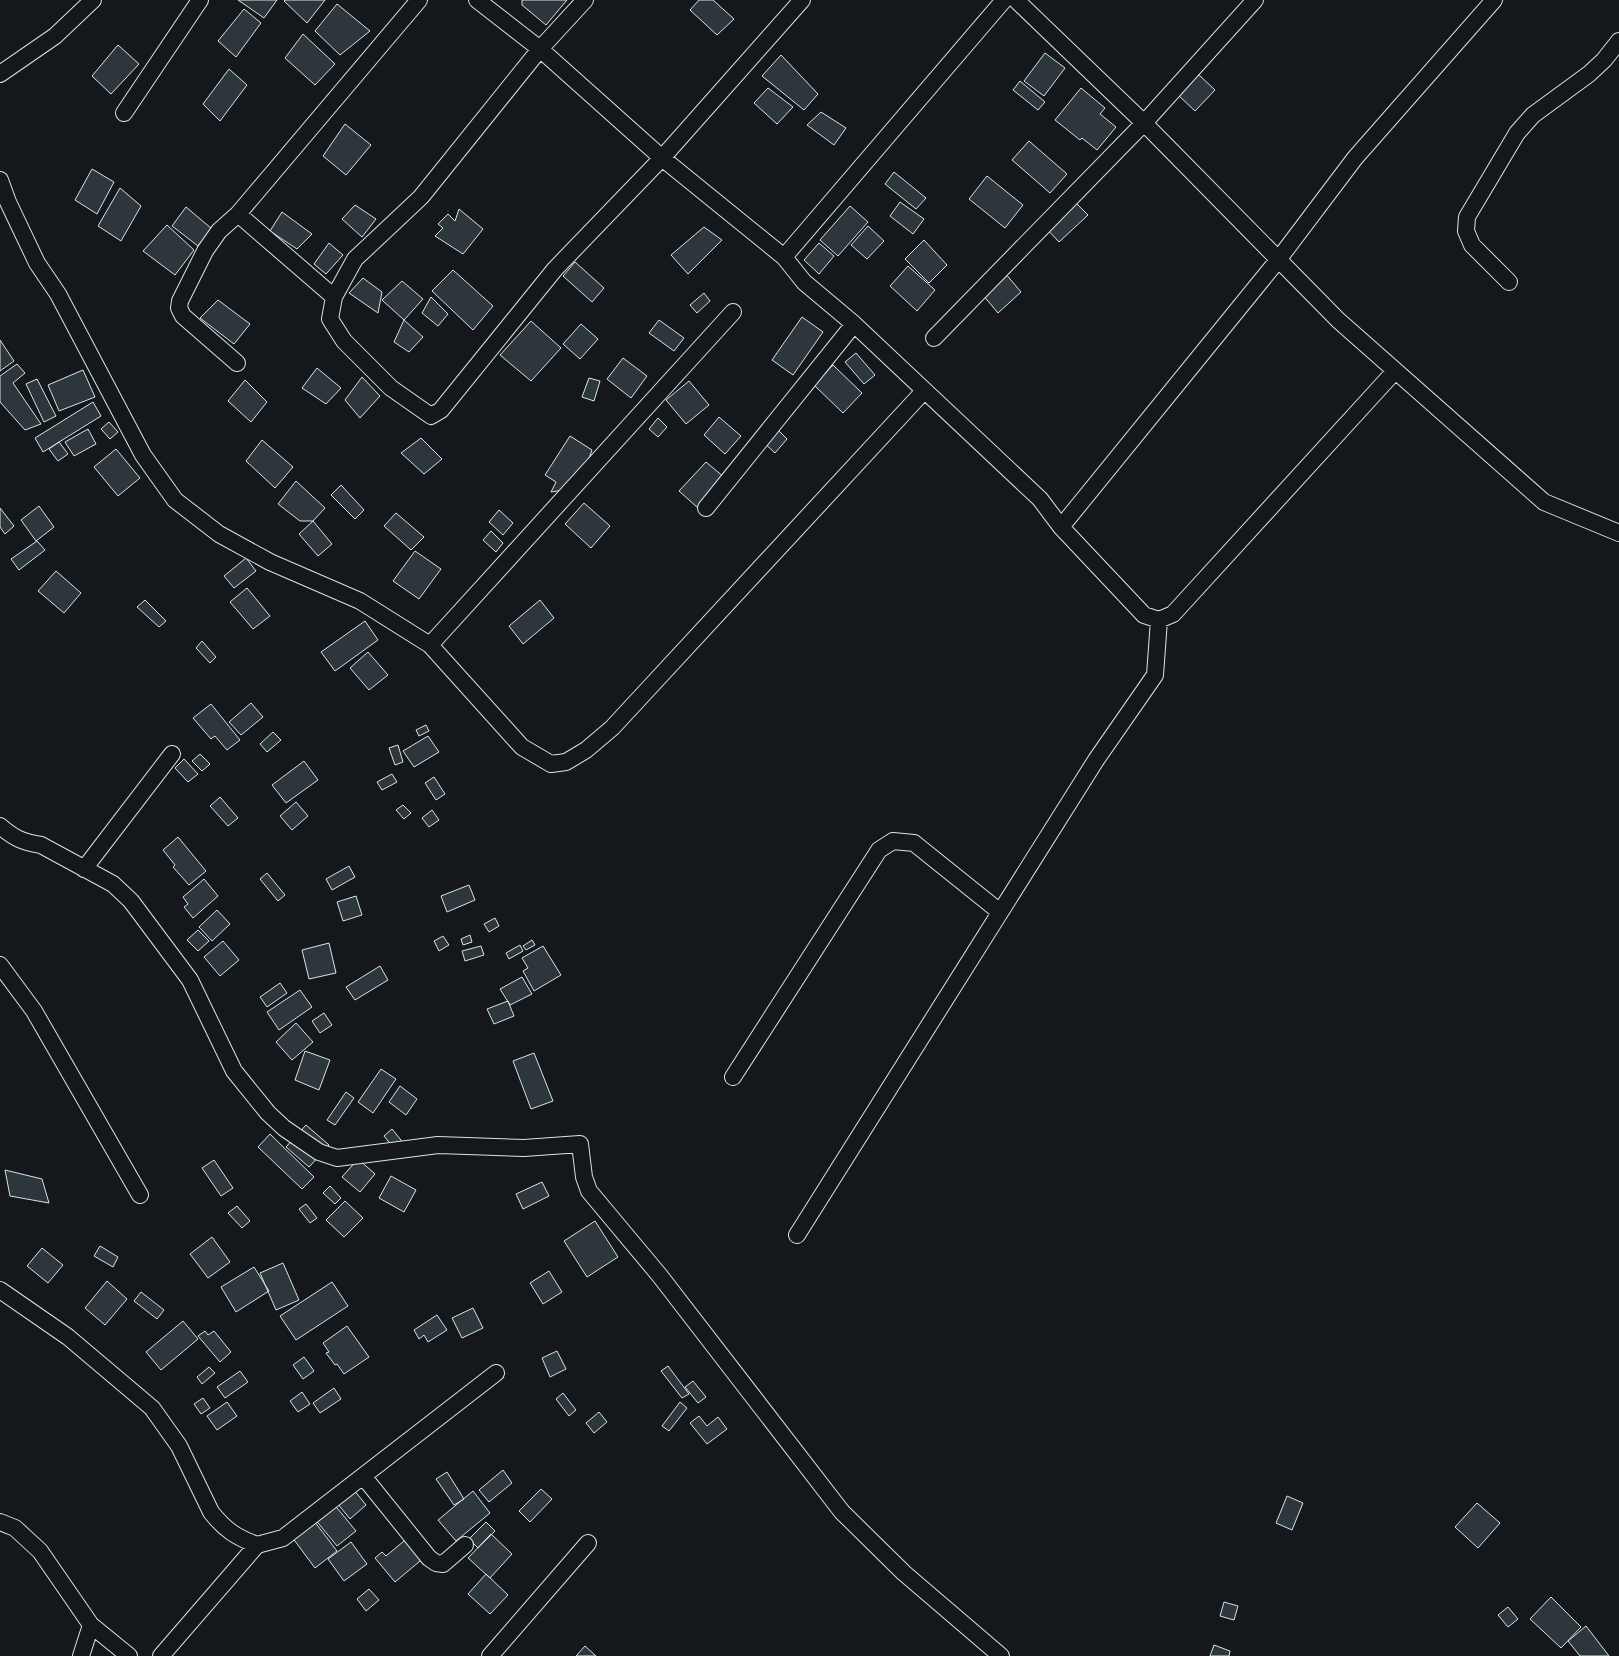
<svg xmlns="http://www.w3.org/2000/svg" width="1619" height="1656" viewBox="0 0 1619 1656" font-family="Barlow,sans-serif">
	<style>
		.building { fill: #2c363c; stroke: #d8e6dc }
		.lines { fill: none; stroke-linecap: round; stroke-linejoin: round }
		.street-casing { stroke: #d8e6dc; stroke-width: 18 }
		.street { stroke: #14181c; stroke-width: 16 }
	</style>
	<rect width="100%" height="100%" fill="#14181c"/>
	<path class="building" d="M238 0H277L264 18Z
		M285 0H325L307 23 284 1Z
		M522 0H567L546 25 522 5Z
		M699 0H713L734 19 717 35 690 10Z
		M337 4 370 31 340 55 315 31Z
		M244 9 261 23 236 57 218 41Z
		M303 34 335 64 315 85 285 58Z
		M118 45 139 64 111 94 92 76Z
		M1045 53 1065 68 1044 96 1024 81Z
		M781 55 818 94 804 110 762 76Z
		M229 69 247 85 220 121 203 104Z
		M1197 73 1215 90 1195 111 1177 94Z
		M1020 81 1045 102 1038 110 1013 90Z
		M768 88 793 107 777 124 754 103Z
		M1081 88 1105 108 1100 114 1116 127 1097 150 1082 138 1080 140 1055 120Z
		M821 112 846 128 834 145 807 125Z
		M345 124 371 145 346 175 323 156Z
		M1029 141 1067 174 1050 193 1012 160Z
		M92 169 114 182 97 214 75 200Z
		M894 172 926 198 916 209 885 184Z
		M987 176 1023 205 1005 228 969 199Z
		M120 188 141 206 121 241 98 226Z
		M1073 200 1088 215 1059 242 1044 226Z
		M900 202 924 219 913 234 890 216Z
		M355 205 376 219 362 237 342 219Z
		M850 206 868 222 838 256 820 240Z
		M186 207 212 229 198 246 172 226Z
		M459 209 483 229 463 254 435 236 443 228 438 224 448 214 455 221Z
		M282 212 312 234 297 249 270 231Z
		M167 225 194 250 175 275 143 251Z
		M868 226 884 241 867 259 851 245Z
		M704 227 722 240 688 274 671 255Z
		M924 240 947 265 929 283 905 259Z
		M329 243 343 255 326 274 314 264Z
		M819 243 834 256 819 274 804 260Z
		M575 262 604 288 592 302 563 276Z
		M908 266 935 290 917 311 890 286Z
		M453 270 493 306 473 330 432 291Z
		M1005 273 1021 292 998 313 982 294Z
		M363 278 382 292 378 313 349 293Z
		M402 281 423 299 404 320 382 300Z
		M704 293 710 301 697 313 690 305Z
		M431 297 448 314 438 326 422 313Z
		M218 300 250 324 234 344 200 318Z
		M802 317 823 332 793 375 772 360Z
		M404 320 423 337 409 352 394 342Z
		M659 320 684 338 674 351 649 333Z
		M531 321 561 348 531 381 500 355Z
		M581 324 598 339 580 359 563 344Z
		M0 340 14 361 0 371Z
		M856 353 875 375 864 384 845 362Z
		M623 358 647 376 631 398 607 379Z
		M17 364 25 373 13 383 41 424 25 430 0 402V376Z
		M833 365 862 393 843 413 814 385Z
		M317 368 341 388 326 404 302 388Z
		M83 370 95 397 59 411 48 385Z
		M362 377 380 396 360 418 345 400Z
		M589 378 600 381 594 401 582 397Z
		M37 379 56 416 44 422 26 384Z
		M245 380 267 402 251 422 228 401Z
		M689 381 709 405 686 424 666 400Z
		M93 402 101 416 43 452 35 438Z
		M719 417 741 436 725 454 704 435Z
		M658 418 667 427 658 437 649 429Z
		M109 422 118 432 110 439 101 429Z
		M774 426 787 439 775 453 761 440Z
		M88 429 96 444 74 456 65 442Z
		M570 436 592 450 583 475 570 489 551 492 556 482 545 475Z
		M421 438 442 459 424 474 401 453Z
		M262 440 293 467 275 488 246 461Z
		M59 442 68 454 58 461 49 449Z
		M116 449 140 478 118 496 94 467Z
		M706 462 725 478 698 508 679 491Z
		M296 481 325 508 313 521H300L278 504Z
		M341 485 364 510 355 519 331 495Z
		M584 503 610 526 591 548 565 524Z
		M39 506 54 527 36 541 21 520Z
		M0 508 14 526 5 534 0 527Z
		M499 510 513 523 503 535 489 522Z
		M396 513 424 537 411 550 384 526Z
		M313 521 332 544 318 556 299 534Z
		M491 531 503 543 496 552 483 540Z
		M37 541 45 550 19 570 11 559Z
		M415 551 441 569 419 599 393 581Z
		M246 558 256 571 234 588 224 576Z
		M56 571 81 593 64 613 38 591Z
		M247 588 270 616 253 629 230 602Z
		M145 600 166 621 159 627 137 607Z
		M540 600 554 618 523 644 509 626Z
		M365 621 378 640 335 671 321 652Z
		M202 641 216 657 210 663 196 648Z
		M368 652 388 675 369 690 350 668Z
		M251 703 263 717 241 735 229 722Z
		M211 704 240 740 227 750 215 736 211 739 193 718Z
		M426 725 429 731 419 736 416 730Z
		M273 732 281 740 267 752 260 744Z
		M428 736 439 752 414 767 403 751Z
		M398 745 403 762 395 765 389 748Z
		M200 754 210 764 202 771 192 761Z
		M184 759 198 774 188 782 175 768Z
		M304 761 318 780 286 803 272 785Z
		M392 774 397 782 382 790 377 782Z
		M434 777 445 794 436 800 425 783Z
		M220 797 238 818 228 826 210 806Z
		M296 802 308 816 292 830 280 816Z
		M403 805 411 813 404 819 396 810Z
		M432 810 439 820 429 827 422 818Z
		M178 837 206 871 189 885 173 867 175 865 163 850Z
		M349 866 355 877 332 890 326 879Z
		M267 873 285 895 278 901 260 879Z
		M204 879 218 896 193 918 184 907 188 904 183 897Z
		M469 885 475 900 447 912 441 896Z
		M356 896 362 915 343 921 337 902Z
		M217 910 230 924 212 941 199 927Z
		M495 918 499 926 489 932 484 924Z
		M198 930 209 941 198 951 187 940Z
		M470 935 472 942 463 945 461 939Z
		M443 936 449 945 439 951 434 941Z
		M532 940 535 945 526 950 523 946Z
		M223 941 239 960 220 976 204 957Z
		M329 943 336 973 309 979 302 950Z
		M520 945 523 951 509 959 506 953Z
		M481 946 484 955 465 961 462 951Z
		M543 946 561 975 534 991 523 971 528 968 522 958Z
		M380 966 388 980 355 1000 346 987Z
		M522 977 532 994 510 1005 500 989Z
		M280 983 287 993 267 1007 260 997Z
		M300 990 312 1007 279 1030 267 1012Z
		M508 1001 514 1016 494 1024 487 1009Z
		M324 1013 332 1025 320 1033 312 1021Z
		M296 1023 313 1042 292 1060 276 1042Z
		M305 1051 330 1060 319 1090 295 1080Z
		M534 1053 553 1101 531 1109 513 1061Z
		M381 1069 396 1079 373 1113 358 1102Z
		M400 1086 417 1099 406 1115 389 1102Z
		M346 1092 354 1098 335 1125 327 1120Z
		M306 1125 329 1145 309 1167 286 1147Z
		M392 1129 405 1145 397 1152 384 1136Z
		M270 1134 314 1177 302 1189 258 1147Z
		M358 1159 375 1174 360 1192 342 1177Z
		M214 1160 233 1188 221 1196 202 1168Z
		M5 1170 42 1179 49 1203 10 1196Z
		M391 1176 416 1190 404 1212 379 1198Z
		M542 1182 549 1196 523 1209 516 1194Z
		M330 1186 341 1198 335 1204 323 1193Z
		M345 1201 363 1218 344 1237 326 1220Z
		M306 1204 317 1218 310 1223 299 1209Z
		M237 1206 250 1221 242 1228 228 1213Z
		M595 1221 618 1257 587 1277 564 1241Z
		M212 1237 230 1262 208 1278 190 1254Z
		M100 1246 118 1257 113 1267 94 1256Z
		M42 1248 63 1265 48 1283 27 1266Z
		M283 1263 299 1300 276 1310 260 1273Z
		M254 1267 269 1291 236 1312 221 1287Z
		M549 1271 562 1292 543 1304 530 1283Z
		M107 1281 127 1299 105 1325 85 1308Z
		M332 1282 348 1306 296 1340 280 1316Z
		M141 1292 164 1310 157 1319 134 1301Z
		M473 1308 483 1328 462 1338 452 1318Z
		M437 1315 447 1330 428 1342 424 1335 419 1339 414 1330Z
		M183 1321 198 1339 161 1370 146 1352Z
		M347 1326 369 1357 344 1374 337 1364 335 1365 326 1353 329 1352 323 1343Z
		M205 1331 208 1335 214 1331 231 1352 220 1362 198 1336Z
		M557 1351 566 1369 550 1377 542 1358Z
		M304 1357 314 1371 303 1379 293 1365Z
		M668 1366 689 1394 682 1398 661 1371Z
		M209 1367 215 1373 202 1384 197 1377Z
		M240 1371 248 1382 225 1398 217 1387Z
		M693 1381 706 1397 698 1403 685 1387Z
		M334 1388 341 1399 320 1413 313 1403Z
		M302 1392 310 1404 298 1412 290 1401Z
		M563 1393 576 1410 569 1416 556 1399Z
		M203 1398 210 1408 201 1414 194 1404Z
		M227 1402 237 1416 217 1430 207 1416Z
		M680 1402 687 1408 669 1431 662 1426Z
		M599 1412 607 1422 594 1433 586 1423Z
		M699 1416 707 1426 718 1417 727 1429 707 1444 690 1423Z
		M503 1470 512 1483 489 1502 479 1490Z
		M447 1472 464 1499 454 1505 436 1479Z
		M541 1489 552 1499 530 1522 519 1511Z
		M354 1490 366 1505 350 1519 337 1503Z
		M473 1491 490 1513 456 1541 438 1520Z
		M1287 1496 1303 1503 1292 1530 1276 1523Z
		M333 1503 356 1531 337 1546 314 1518Z
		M1477 1503 1500 1523 1478 1548 1455 1527Z
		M308 1513 337 1551 315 1568 286 1529Z
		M486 1522 495 1531 478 1548 469 1539Z
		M491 1534 512 1554 490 1578 468 1558Z
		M410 1536 426 1556 395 1582 375 1558 382 1552 386 1556Z
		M351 1542 367 1564 344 1581 328 1559Z
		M486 1574 508 1595 490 1614 468 1594Z
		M369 1589 379 1600 366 1611 357 1599Z
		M1551 1597 1581 1627 1561 1648 1530 1619Z
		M1224 1602 1238 1606 1234 1620 1220 1616Z
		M1508 1607 1518 1619 1508 1627 1498 1615Z
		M1586 1626 1609 1656H1580L1568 1641Z
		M1214 1645 1230 1651 1229 1656H1210Z
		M585 1646 596 1656H576Z"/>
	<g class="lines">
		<defs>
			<path id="street" d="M477 0 540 49 662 158 784 257 804 282 854 324 1040 499 1061 527 1144 615 1159 620 1173 614 1395 371
				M585 0 540 49 421 197 355 259 334 297 330 319 344 341 391 388 431 416 441 410 555 269 662 158 802 0
				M1016 0 1144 123 1338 320 1544 502 1619 533
				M0 74 55 36 93 0
				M124 113 200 0
				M0 180 8 202 37 263 58 294 143 455 175 500 219 534 270 562 360 601 430 645 522 747 551 764 566 762 586 750 612 728 924 391
				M238 214 334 297
				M784 257 1004 0
				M1509 282 1472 245 1466 231 1467 217 1517 133 1533 115 1589 74 1604 60 1619 41
				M934 338 1144 123 1255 0
				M237 363 183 316 179 308 180 301 205 251 219 231 238 214 419 0
				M706 508 854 324
				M1061 527 1278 260 1355 158 1494 0
				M430 645 733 312
				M0 826C14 838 22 842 41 845L113 884 131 901 190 980 234 1071 268 1113 284 1128 319 1152 337 1158 438 1145 524 1148 580 1144 584 1177 589 1191 660 1276 842 1512 904 1573 1001 1656
				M84 869 172 754
				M0 965 34 1011 140 1195
				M733 1077 879 850 893 841 914 843 1000 912
				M797 1235 1096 760 1155 675 1159 620
				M0 1290 68 1337 152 1408 179 1446 211 1512C225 1530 236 1537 257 1545
				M363 1476 429 1558 436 1563 443 1564 465 1545
				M0 1522 15 1528 40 1551 91 1625 129 1656
				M81 1656 91 1625
				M161 1656 257 1545 283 1538 496 1373
				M490 1656 588 1543"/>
		</defs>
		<use href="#street" class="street-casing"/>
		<use href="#street" class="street"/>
	</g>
</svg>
